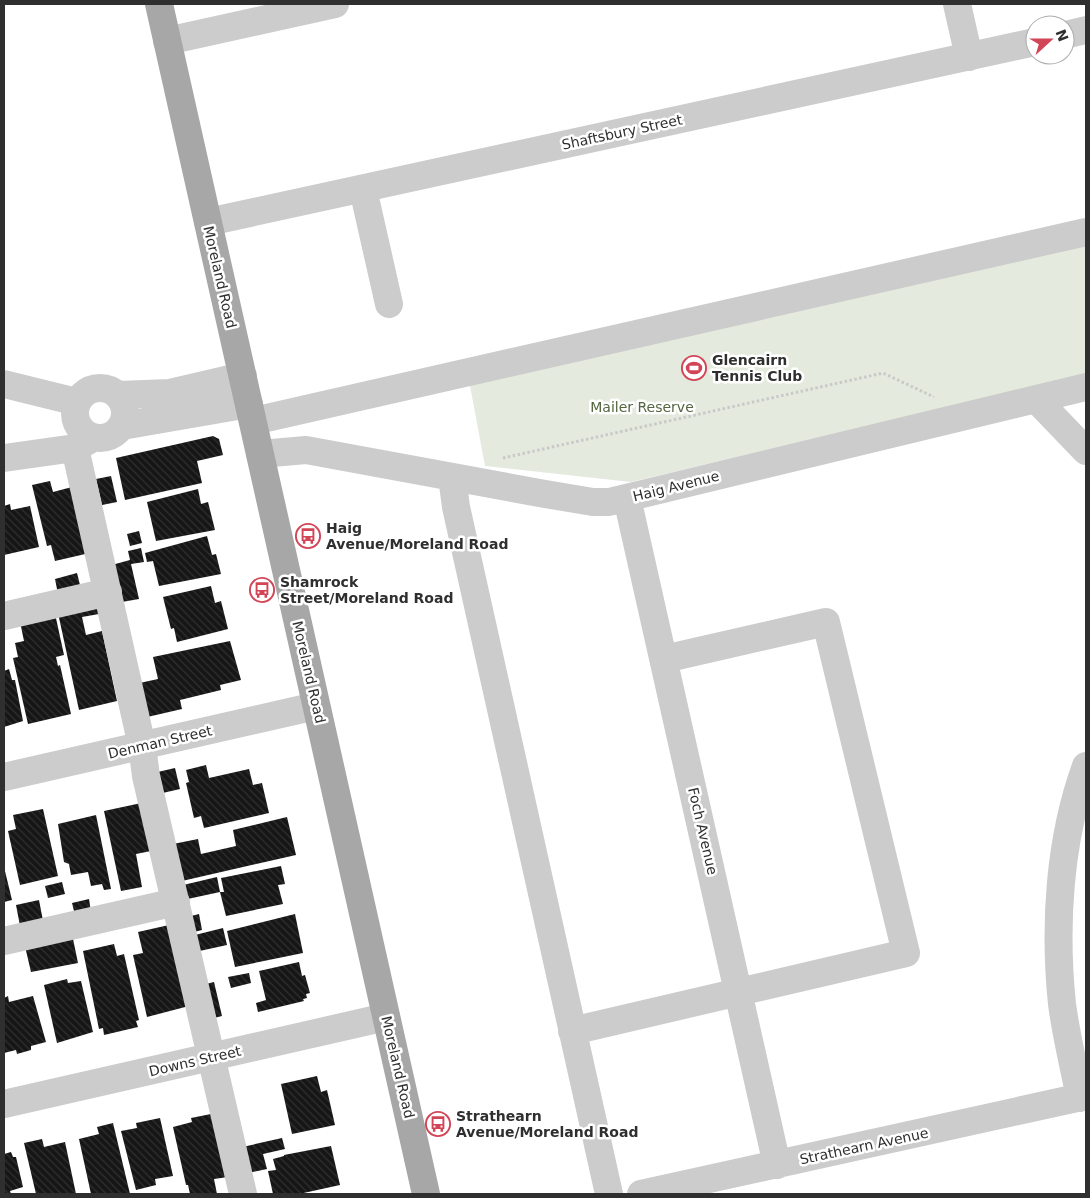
<svg xmlns="http://www.w3.org/2000/svg" width="1090" height="1198" viewBox="0 0 1090 1198" font-family="'DejaVu Sans',sans-serif">
	<style>
		.park { fill: #e5eade }
		.building { fill: url(#building-back-hatch) }
		.lines { fill: none; stroke-linecap: round; stroke-linejoin: round }
		.path { stroke: #c9c9c9; stroke-width: 3; stroke-dasharray: 2.5 2.5; stroke-linecap: butt }
		.minor { stroke: #ccc; stroke-width: 28 }
		.major { stroke: #a7a7a7; stroke-width: 28 }
		.labels { text-anchor: middle; stroke-width: 5; stroke-linejoin: round; paint-order: stroke }
		.street-label { font-size: 14px; fill: #2f2f2f; stroke: #fff }
		.poi-label { font-size: 14px; font-weight: bold; fill: #2f2f2f; stroke: #fff; text-anchor: start }
		.park-label { font-size: 14px; fill: #546641; stroke: #fff }
	</style>
	<defs>
		<pattern id="building-back-hatch" width="6" height="6" patternUnits="userSpaceOnUse" patternTransform="scale(1.25)"><rect width="6" height="6" fill="#161616"/><path d="M-1 5l2 2M0 0l6 6M5-1l2 2" fill="none" stroke="#303030"/></pattern>
	</defs>
	<rect width="100%" height="100%" fill="#fff"/>
	<path class="park" d="M1086 238V374L631 482 485 466 468 375Z"/>
	<path class="building" d="M213 436 219 439 223 455 197 461 202 483 125 500 116 458Z
		M111 476 117 502 102 505 96 479Z
		M50 481 53 492 72 487 94 552 55 561 51 545 47 546 32 485Z
		M198 489 201 504 208 502 215 530 156 541 147 502Z
		M10 504 11 510 30 506 39 547 4 555V506Z
		M139 531 142 543 130 546 127 534Z
		M207 536 212 555 216 554 221 574 159 586 153 561 147 562 145 553Z
		M141 548 144 562 131 564 139 599 116 603 108 566 130 560 128 551Z
		M77 573 81 589 58 594 55 579Z
		M211 586 215 603 221 601 228 629 177 642 174 628 171 629 163 597Z
		M97 600 99 614 82 617 86 635 102 631 117 701 79 710 58 613Z
		M54 609 64 655 56 657 58 666 60 665 71 714 28 724 13 658 18 657 15 643 24 641 19 617Z
		M230 641 241 680 220 685 221 690 180 700 182 709 143 718 135 684 158 679 153 657Z
		M9 669 12 680H15L23 721 4 727V671Z
		M206 765 209 778 249 769 253 785 262 783 269 813 204 828 201 816 194 818 186 783 189 782 186 770Z
		M175 768 180 789 154 795 149 774Z
		M146 802 156 850 136 854 142 887 121 891 104 811Z
		M43 809 58 876 20 885 8 831 16 829 13 815Z
		M96 815 111 889 104 890 102 884 91 886 88 872 71 875 69 864 64 862 58 824Z
		M287 817 296 855 182 881 173 844 198 839 201 854 236 846 233 830Z
		M281 866 285 884 278 885 283 904 226 916 220 892H224L221 878Z
		M4 867 12 900 4 902Z
		M217 877 220 892 183 900 179 886Z
		M62 882 65 894 48 898 45 886Z
		M89 899 91 912 75 915 72 903Z
		M39 900 44 926 21 931 16 905Z
		M199 914 202 930 190 933 187 917Z
		M295 914 303 953 235 967 227 931Z
		M169 925 189 1006 147 1017 133 955 143 953 138 932Z
		M223 928 227 945 195 952 191 936Z
		M72 934 78 963 31 972 24 942Z
		M114 944 117 956 124 954 139 1020 136 1021 138 1027 104 1035 103 1028 99 1029 83 951Z
		M299 962 302 976 305 975 310 993 306 994 307 998 303 999 304 1001 258 1012 256 1003 266 1000 259 971Z
		M249 973 251 983 231 988 228 977Z
		M67 979 68 983 81 981 93 1032 57 1043 44 985Z
		M214 982 222 1016 210 1019 202 985Z
		M8 996 9 1002 33 996 46 1042 31 1046V1050L17 1054 16 1050 4 1053V998Z
		M317 1076 321 1092 327 1090 335 1125 292 1134 281 1084Z
		M211 1114 228 1177 214 1179 217 1194H190L188 1185H186L173 1127 192 1122 191 1118Z
		M160 1118 173 1176 155 1179 156 1185 136 1190 121 1131 137 1128 136 1123Z
		M113 1123 130 1194H91L79 1139 99 1134 97 1127Z
		M282 1138 285 1149 263 1154 267 1169 243 1174 238 1148Z
		M42 1139 44 1147 65 1142 76 1194H36L24 1143Z
		M331 1146 340 1185 299 1194H273L268 1171 276 1170 273 1159 284 1156V1155Z
		M11 1152 13 1157H16L23 1187 10 1191 11 1194H4V1154Z"/>
	<g class="lines">
		<path class="path" d="M503 458 883 373 934 397"/>
		<path class="minor" d="M957 4 969 57
			M1065 35 1086 30
			M167 41 335 4
			M363 189 389 304
			M208 222 1035 42
			M4 384 77 402
			M75 413a25 25 0 1 1 50 0a25 25 0 1 1-50 0Z
			M118 395 170 393 243 376
			M1036 399 1086 451
			M253 421 1086 232
			M122 426 249 404
			M75 448 142 746 146 776 243 1194
			M260 454 306 450 545 494 593 502H609L1086 387
			M4 458 75 448 91 439
			M452 477 456 507 609 1194
			M627 498 777 1165
			M4 616 108 592
			M4 777 316 706
			M4 941 176 902
			M572 1031 906 953 826 622 664 659
			M1080 1098C1074 1067 1066 1035 1062 1004 1054 926 1059 840 1086 766
			M4 1104 386 1017
			M641 1194 1086 1096"/>
		<path class="major" d="M159 4 426 1194"/>
	</g>
	<defs>
		<symbol id="stadium-ring" viewBox="-11 -11 22 22"><circle r="9.5" fill="#fff" stroke="#d24557" stroke-width="1.5"/><path d="M0-5a6.5 5 0 1 0 0 10a6.5 5 0 1 0 0-10ZM-3.5-1.8h7v3.6h-7Z" fill="#d24557"/></symbol>
		<symbol id="bus-ring" viewBox="-11 -11 22 22"><circle r="9.5" fill="#fff" stroke="#d24557" stroke-width="1.5"/><path d="M-5-6H5V4H4V6H2V4H-2V6H-4V4H-5ZM-3.5-4V0h7V-4ZM-3.5 1.2v1.5H-2V1.2ZM2 1.2v1.5H3.5V1.2Z" fill="#d24557"/></symbol>
	</defs>
	<g fill-rule="evenodd">
		<use href="#stadium-ring" x="680" y="354" width="28" height="28"/>
		<use href="#bus-ring" x="294" y="522" width="28" height="28"/>
		<use href="#bus-ring" x="248" y="576" width="28" height="28"/>
		<use href="#bus-ring" x="424" y="1110" width="28" height="28"/>
	</g>
	<g class="labels">
		<g class="street-label">
			<text transform="translate(622 132) rotate(-12)" y="5">Shaftsbury Street</text>
			<text transform="translate(220 277) rotate(77)" y="5">Moreland Road</text>
			<text transform="translate(676 486) rotate(-14)" y="5">Haig Avenue</text>
			<text transform="translate(309 672) rotate(77)" y="5">Moreland Road</text>
			<text transform="translate(160 742) rotate(-13)" y="5">Denman Street</text>
			<text transform="translate(703 831) rotate(77)" y="5">Foch Avenue</text>
			<text transform="translate(195 1061) rotate(-13)" y="5">Downs Street</text>
			<text transform="translate(398 1067) rotate(77)" y="5">Moreland Road</text>
			<text transform="translate(864 1146) rotate(-12)" y="5">Strathearn Avenue</text>
		</g>
		<g class="poi-label">
			<text x="712" y="365">Glencairn<tspan x="712" dy="16">Tennis Club</tspan></text>
			<text x="326" y="533">Haig<tspan x="326" dy="16">Avenue/Moreland Road</tspan></text>
			<text x="280" y="587">Shamrock<tspan x="280" dy="16">Street/Moreland Road</tspan></text>
			<text x="456" y="1121">Strathearn<tspan x="456" dy="16">Avenue/Moreland Road</tspan></text>
		</g>
		<g class="park-label">
			<text x="642" y="412">Mailer Reserve</text>
		</g>
	</g>
	<rect width="1090" height="1198" fill="none" stroke="#2f2f2f" stroke-width="10"/>
	<g transform="translate(1050 40) rotate(69)"><circle r="24" fill="#ffffff" stroke="#acacac"/>
	<path d="M0-4L9 19L0 12L-9 19Z" fill="#d24557"/>
	<text y="-8" font-size="14" font-weight="bold" text-anchor="middle" fill="#2f2f2f">N</text>
	</g>
</svg>
